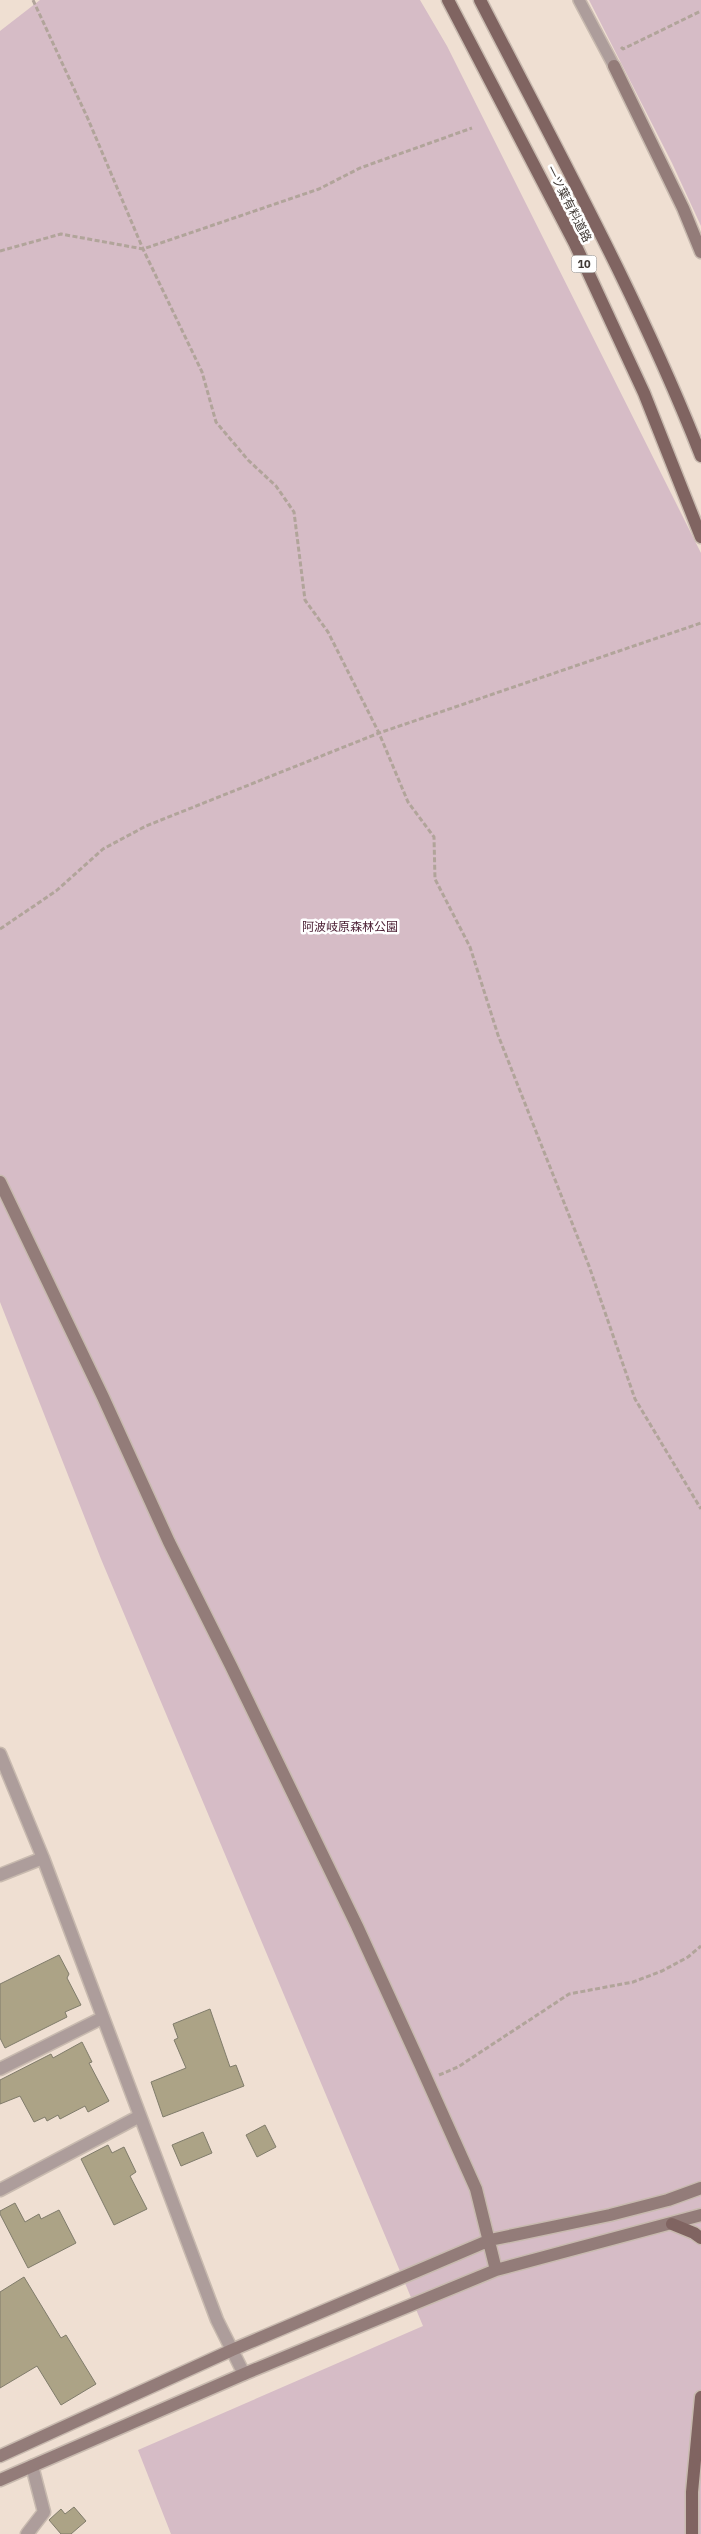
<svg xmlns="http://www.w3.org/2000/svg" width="701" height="2534" viewBox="0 0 701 2534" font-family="'IBM Plex Sans','Noto Sans JP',sans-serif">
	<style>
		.green { fill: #d6bcc6 }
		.building { fill: #aca386; stroke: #807c6b }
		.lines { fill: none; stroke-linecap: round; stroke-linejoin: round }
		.lane-casing { stroke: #c8baaf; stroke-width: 14 }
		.street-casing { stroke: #c8baaf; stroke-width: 15 }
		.secondary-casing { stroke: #c8baaf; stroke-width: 15 }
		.primary-casing { stroke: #c8baaf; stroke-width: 15 }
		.path { stroke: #b1a49a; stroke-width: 3; stroke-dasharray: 5 2.5; stroke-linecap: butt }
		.lane { stroke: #ad9d9b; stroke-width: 11 }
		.street { stroke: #ad9d9b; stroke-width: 12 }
		.secondary { stroke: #937c79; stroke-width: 12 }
		.primary { stroke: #806461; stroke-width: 12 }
		.labels { text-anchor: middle; stroke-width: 5; stroke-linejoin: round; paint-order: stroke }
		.shield { fill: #fff; stroke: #797471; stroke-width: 1 }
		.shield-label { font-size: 11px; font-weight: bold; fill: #403934 }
		.street-label { font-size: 12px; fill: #403934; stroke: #fff }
		.park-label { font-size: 12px; fill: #4c2035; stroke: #fff }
	</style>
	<rect width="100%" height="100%" fill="#efdfd2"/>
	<path class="green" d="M40 0H420L447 46 701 553V2534H171L138 2450 423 2326 101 1559 0 1302V31Z
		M589 0H701V226L672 163Z"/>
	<path class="building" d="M59 1955 69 1974 67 1978 81 2005 65 2012 67 2017 5 2048 0 2038V1984Z
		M210 2009 230 2067 236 2065 244 2086 163 2117 151 2082 186 2068 174 2040 178 2038 173 2024Z
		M82 2042 92 2062 89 2063 109 2101 88 2112 85 2106 60 2119 58 2115 47 2121 45 2117 34 2122 20 2096 0 2104V2080L51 2054 53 2058Z
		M265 2125 276 2147 257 2157 246 2135Z
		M203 2132 212 2153 181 2166 172 2145Z
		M108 2145 112 2153 124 2147 136 2172 130 2176 147 2209 114 2225 81 2159Z
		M15 2203 25 2222 39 2214 41 2219 59 2210 76 2243 28 2268 0 2214V2211Z
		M24 2277 61 2338 66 2335 96 2384 61 2405 37 2366 0 2388V2292Z
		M74 2507 86 2521 71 2534H61L49 2520 61 2509 65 2514Z"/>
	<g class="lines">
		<defs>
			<path id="lane" d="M579 0 614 66"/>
			<path id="street" d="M0 1754 43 1858 217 2320 244 2374
				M0 1875 43 1858
				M0 2069 102 2018
				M0 2190 140 2116
				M27 2534 44 2512 32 2466"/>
			<path id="secondary" d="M614 66 683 208 701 252
				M0 1182 103 1397 169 1542 231 1666 357 1926 420 2064 476 2189 496 2270
				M0 2456 232 2350 490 2240 610 2215 668 2200 701 2188
				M0 2480 244 2374 496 2270 701 2215"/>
			<path id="primary" d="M448 0 575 244 644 393 701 537
				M480 0C557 150 639 298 701 456
				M672 2224 694 2233 701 2238
				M692 2534V2492L701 2397"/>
		</defs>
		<use href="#lane" class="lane-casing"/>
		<use href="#street" class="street-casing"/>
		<use href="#secondary" class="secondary-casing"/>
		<use href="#primary" class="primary-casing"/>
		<path class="path" d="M33 0 88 119 143 249 202 372 216 422 248 460 276 486 294 512 305 600 328 632 379 733 408 802 434 837 435 879 470 947 498 1035 589 1266 635 1399 701 1509
			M621 47 623 49 701 11
			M0 251 61 234 143 249 319 189 360 168 472 128
			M0 929 56 891 103 849 146 826 379 733 701 623
			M439 2075 458 2067 569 1994 633 1982 662 1971 688 1957 701 1946"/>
		<use href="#lane" class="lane"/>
		<use href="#street" class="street"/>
		<use href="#secondary" class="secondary"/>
		<use href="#primary" class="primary"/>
	</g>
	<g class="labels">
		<rect class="shield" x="571.5" y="255.5" width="25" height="17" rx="4"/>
		<g class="shield-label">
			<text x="584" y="268">10</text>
		</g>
		<g class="street-label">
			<text transform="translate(569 204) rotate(63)" y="4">一ツ葉有料道路</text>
		</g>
		<g class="park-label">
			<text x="350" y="931">阿波岐原森林公園</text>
		</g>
	</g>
</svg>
